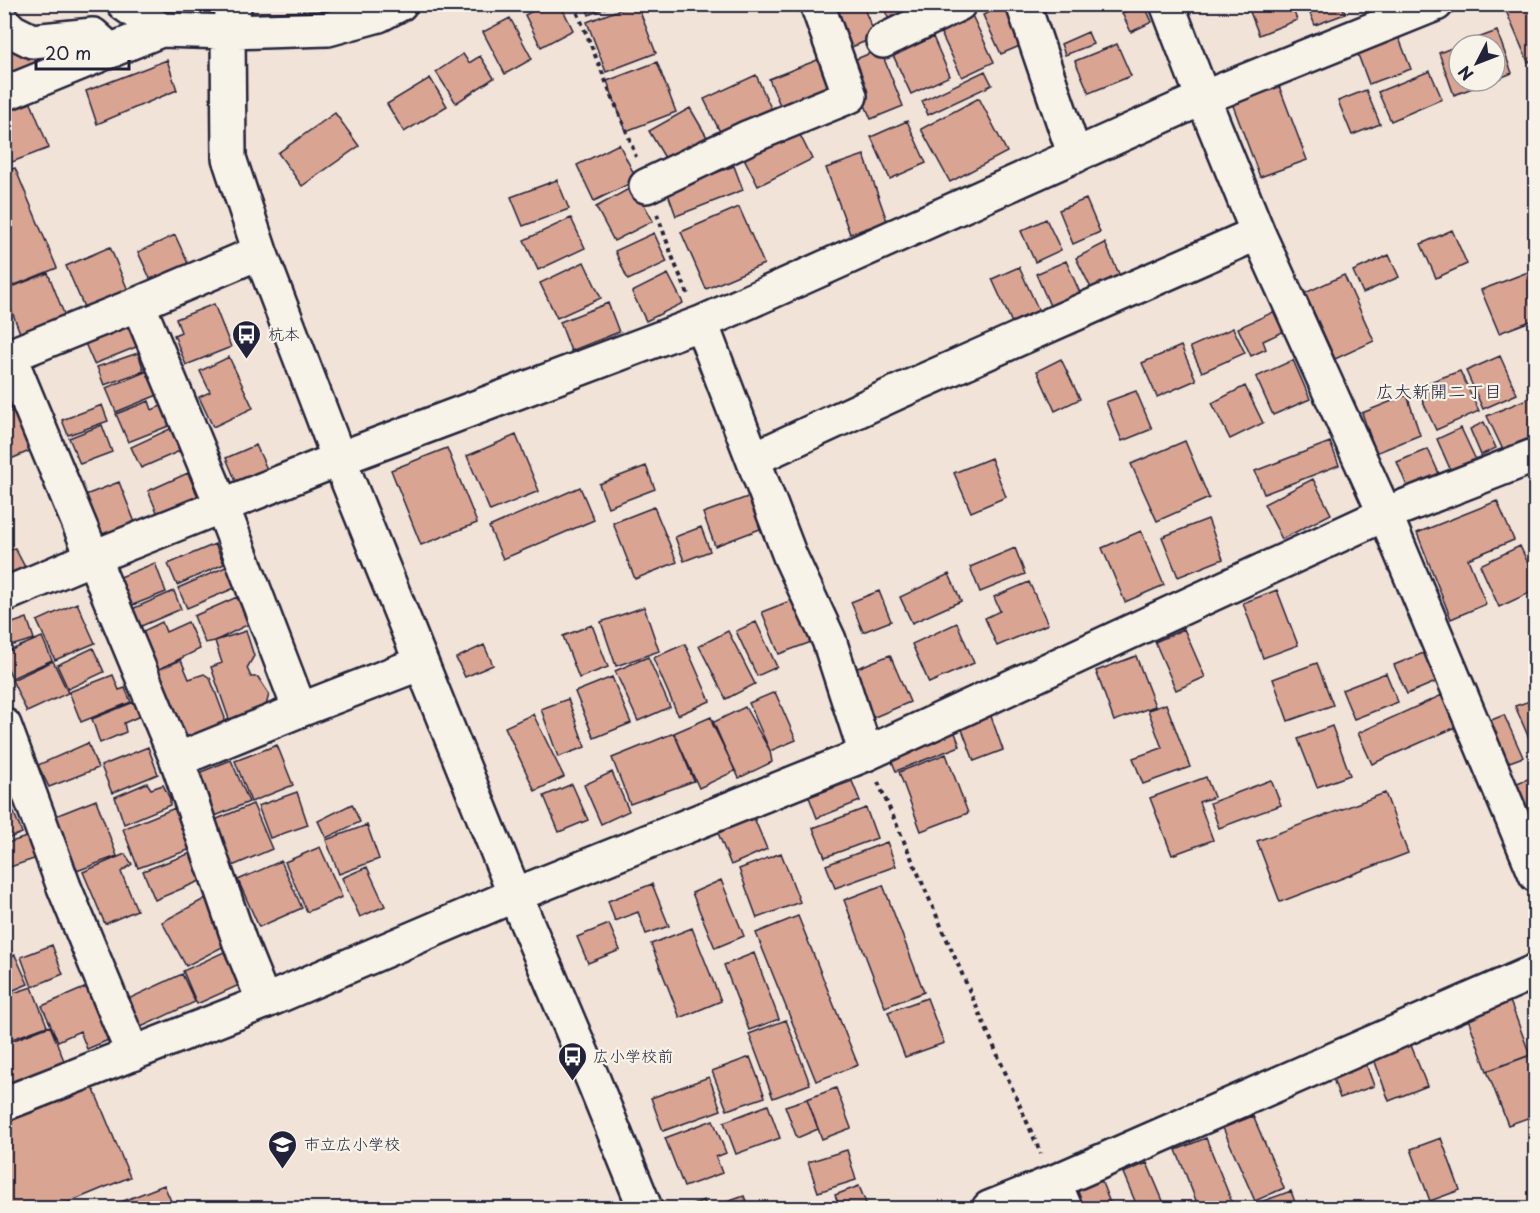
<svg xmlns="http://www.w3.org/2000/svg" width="1540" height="1213" viewBox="0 0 1540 1213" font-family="'Playpen Sans','Klee One',sans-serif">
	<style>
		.building { fill: #daa492; stroke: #22223b; stroke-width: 1.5 }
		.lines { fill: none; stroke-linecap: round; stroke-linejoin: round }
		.minor-casing { stroke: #22223b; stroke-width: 38 }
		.path { stroke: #22223b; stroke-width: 4; stroke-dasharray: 4.5 4.5; stroke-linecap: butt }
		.minor { stroke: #f7f3e8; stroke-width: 33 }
		.labels { text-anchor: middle; stroke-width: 4.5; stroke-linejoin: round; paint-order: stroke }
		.poi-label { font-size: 16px; fill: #22223b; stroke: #f7f3e8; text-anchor: start }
		.neighbourhood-label { font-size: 18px; fill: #22223b; stroke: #f7f3e8 }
	</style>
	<rect width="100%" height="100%" fill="#f1e3d7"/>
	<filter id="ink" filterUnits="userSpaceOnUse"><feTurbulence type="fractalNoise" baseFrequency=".0167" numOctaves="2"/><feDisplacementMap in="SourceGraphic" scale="12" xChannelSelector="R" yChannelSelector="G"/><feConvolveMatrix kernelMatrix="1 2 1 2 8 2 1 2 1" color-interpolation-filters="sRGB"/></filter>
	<g filter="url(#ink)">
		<path class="building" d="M545 4H560L573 30 541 47 525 15Z
			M585 4H614L589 15Z
			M634 4H637L656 53 606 72 587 22Z
			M822 4H862L876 37 842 51Z
			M882 4H924L890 22Z
			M1141 4H1144L1152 22 1131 32 1122 13Z
			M1247 4H1291L1297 20 1259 35Z
			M1306 4H1342L1345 14 1315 25Z
			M1503 4H1534L1536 9V59L1528 62Z
			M1004 5 1022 45 1001 54 983 15Z
			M968 7 994 62 962 77 936 23Z
			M510 18 532 59 505 74 483 32Z
			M1395 28 1411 69 1369 84 1354 44Z
			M1497 31 1512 73 1495 80V45H1459Z
			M1088 32 1093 44 1065 55 1061 44Z
			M4 36 12 40 15 51 31 46 36 51 38 64 4 80Z
			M933 37 950 76 911 94 893 55Z
			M1117 44 1131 76 1089 93 1075 61Z
			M1459 45V81H1491L1454 95 1439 53Z
			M880 49 903 106 871 119 847 63Z
			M463 54 469 63 480 56 494 78 456 103 436 72Z
			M830 55 845 93 785 117 769 79Z
			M167 60 177 90 97 124 86 91Z
			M657 62 676 112 626 131 607 81Z
			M985 71 992 85 928 115 922 101Z
			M1430 71 1442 99 1391 121 1378 92Z
			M756 75 775 117 724 140 704 99Z
			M430 78 447 106 404 132 387 104Z
			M1279 86 1307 160 1260 177 1232 103Z
			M1366 90 1380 124 1352 135 1338 101Z
			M979 98 1007 152 950 182 921 129Z
			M31 103 49 148 4 165V113Z
			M690 108 711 144 671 168 649 131Z
			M335 113 359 146 302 186 278 153Z
			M793 121 812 159 758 186 739 148Z
			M907 121 926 163 890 179 871 137Z
			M619 144 637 180 594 201 577 165Z
			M864 155 887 221 850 234 826 168Z
			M734 166 743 190 676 216 667 191Z
			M15 168 57 268 10 287 4 274V172Z
			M557 180 569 209 523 226 511 197Z
			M634 186 653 221 614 241 596 207Z
			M1086 199 1100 232 1073 244 1059 210Z
			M739 207 764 264 706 289 681 232Z
			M571 218 585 248 538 270 524 240Z
			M1046 219 1061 250 1035 262 1021 231Z
			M1452 230 1467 264 1436 278 1421 244Z
			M654 233 667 262 628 280 615 251Z
			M175 235 191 270 154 287 138 252Z
			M1105 243 1120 276 1092 290 1076 258Z
			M110 247 127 288 124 293 101 309 100 301 84 307 66 266Z
			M1389 255 1399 277 1363 293 1353 271Z
			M1066 261 1081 295 1051 308 1036 274Z
			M584 262 601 298 557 318 540 283Z
			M1019 267 1039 311 1012 323 992 279Z
			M1536 269V319L1499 333 1481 290Z
			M48 273 68 324 23 341 4 290Z
			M668 274 683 303 646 321 632 292Z
			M1344 275 1374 341 1335 359 1305 293Z
			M608 303 619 332 571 351 560 322Z
			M214 304 231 347 186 365 174 335 181 332 176 319Z
			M1280 309 1289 329 1263 341 1266 349 1251 356 1238 328Z
			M132 322 141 345 94 364 84 341Z
			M1233 328 1245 353 1202 372 1190 347Z
			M1181 346 1196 380 1157 397 1142 363Z
			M138 353 144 371 104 385 97 367Z
			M1500 356 1517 394 1483 409 1466 371Z
			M229 357 253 408 213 427 199 397 210 392 200 371Z
			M1061 359 1080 399 1055 411 1037 371Z
			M1293 360 1310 399 1273 415 1256 377Z
			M150 370 160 394 116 412 106 388Z
			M1460 371 1479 411 1436 430 1416 387Z
			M1245 386 1263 423 1230 439 1212 403Z
			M1136 391 1152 429 1122 441 1106 402Z
			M1407 395 1420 435 1376 453 1362 413Z
			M1536 395V438L1504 452 1487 416Z
			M149 401 152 410 163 405 171 425 128 442 116 414Z
			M102 405 108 421 68 435 62 420Z
			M17 409 34 449 4 462V414Z
			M1484 422 1496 448 1481 455 1470 429Z
			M102 425 112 452 80 464 69 438Z
			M172 428 182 450 141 468 131 447Z
			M1461 428 1476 460 1451 471 1437 439Z
			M516 435 539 491 490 511 467 456Z
			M1185 441 1209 498 1157 521 1131 464Z
			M1330 442 1339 465 1264 494 1255 471Z
			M256 445 271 478 240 491 226 458Z
			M447 448 477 523 421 545 391 470Z
			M1428 449 1441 478 1409 491 1397 462Z
			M991 458 1006 497 971 512 954 473Z
			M646 466 655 489 608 507 599 484Z
			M188 473 200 502 160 519 148 491Z
			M1313 479 1331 514 1282 539 1264 504Z
			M119 482 138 530 101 544 83 496Z
			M580 487 594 520 503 559 489 527Z
			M756 494 768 526 715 546 703 513Z
			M1497 501 1514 540 1468 559 1486 604 1451 619 1417 533Z
			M654 507 677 562 635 579 613 523Z
			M1208 519 1223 559 1178 577 1162 537Z
			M701 527 710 551 684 561 675 537Z
			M1141 531 1164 585 1125 602 1102 548Z
			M215 544 224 564 177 585 168 564Z
			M1520 546 1536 580V590L1499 607 1480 565Z
			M15 548 27 571 4 582V554Z
			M1015 548 1025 574 980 592 970 567Z
			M155 563 166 592 120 610 108 582Z
			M228 566 237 587 187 608 178 588Z
			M949 574 961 601 912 623 900 597Z
			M1029 582 1048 624 997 646 985 618 1000 611 994 597Z
			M1277 590 1298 645 1263 658 1243 603Z
			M174 591 181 609 132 630 125 612Z
			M879 591 891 621 863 632 851 602Z
			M805 595 822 638 779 654 762 612Z
			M237 597 249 624 215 641 205 643 194 616Z
			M77 603 95 643 55 660 37 621Z
			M644 607 659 651 616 666 601 622Z
			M27 618 34 639 4 648V626Z
			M162 622 166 632 188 622 200 649 153 672 135 635Z
			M756 622 777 667 757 676 736 631Z
			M957 623 974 663 929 683 912 644Z
			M592 625 608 667 579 678 563 636Z
			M1184 629 1205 677 1176 690 1155 642Z
			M246 631 254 656 247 668 251 677H258L269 694 265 710 230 722 211 667 222 663 215 641Z
			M728 631 755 684 726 699 699 646Z
			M42 637 52 660 12 678 4 660V653Z
			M685 644 710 701 678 715 653 658Z
			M484 645 493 665 465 677 456 658Z
			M93 648 104 672 68 689 57 665Z
			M1426 652 1438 681 1407 694 1394 665Z
			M890 655 910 702 870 719 850 671Z
			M1136 656 1155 706 1114 721 1096 671Z
			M648 657 670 707 638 721 615 671Z
			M181 660 189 679 204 674 210 678 225 718 220 729 182 744 153 672Z
			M53 661 68 693 27 712 12 680Z
			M1317 663 1333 705 1288 721 1273 679Z
			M1386 673 1398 702 1354 719 1342 690Z
			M113 675 119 690 125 688 131 702 81 722 69 692Z
			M612 677 631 723 594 738 575 692Z
			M775 692 796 740 770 751 749 703Z
			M1442 695 1456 727 1372 764 1358 733Z
			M568 699 585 747 558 757 541 709Z
			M1536 699V752H1535L1515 706Z
			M134 702 140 716 124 723 126 732 100 743 92 719Z
			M1166 704 1190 767 1143 784 1133 758 1162 748 1148 710Z
			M987 705 1003 750 974 761 957 716Z
			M745 707 770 751 772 762 739 778 712 723Z
			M533 714 564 777 535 791 505 727Z
			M1504 715 1523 757 1496 767 1479 725Z
			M711 717 735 771 699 788 674 733Z
			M952 725 960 746 896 771 887 750Z
			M1332 726 1350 775 1317 787 1298 739Z
			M674 733 694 781 630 804 612 758Z
			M88 743 98 768 49 787 38 765Z
			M277 745 293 785 251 802 235 761Z
			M148 747 158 774 112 793 101 766Z
			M946 754 968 813 921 831 899 772Z
			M231 760 249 802 208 819 191 776Z
			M612 772 629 811 601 824 584 785Z
			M1536 776V811L1521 816 1509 786Z
			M1206 777 1214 797 1199 802 1213 840 1172 855 1150 798Z
			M7 780 14 798 4 802V781Z
			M1271 780 1281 805 1219 828 1210 803Z
			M852 781 860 801 817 818 809 797Z
			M147 783 151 789 163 785 170 799V805L124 824 115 797Z
			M572 784 588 820 559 832 544 796Z
			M297 792 308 825 270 838 258 806Z
			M1385 793 1408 853 1280 902 1257 841Z
			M96 800 117 856 74 872 53 817Z
			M10 803 22 833 4 840V805Z
			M253 804 272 849 230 867 210 822Z
			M352 804 360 822 326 838 318 821Z
			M175 808 191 849 138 868 123 829Z
			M866 808 877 838 825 857 813 828Z
			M752 813 767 849 731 865 716 828Z
			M367 825 379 859 339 874 326 840Z
			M33 835 40 857 4 869V844Z
			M887 842 896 866 835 888 826 865Z
			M320 847 342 897 307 912 285 862Z
			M194 852 207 878 155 900 143 871Z
			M781 853 800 902 757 918 739 869Z
			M125 854 132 864 121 872 137 910 105 924 83 872Z
			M281 861 302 908 259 927 238 880Z
			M367 867 385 906 360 917 342 878Z
			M721 880 744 936 715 948 692 893Z
			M652 884 669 926 646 934 638 912 615 921 608 901Z
			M883 885 924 992 885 1007 844 900Z
			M206 898 230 943 186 966 162 922Z
			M798 916 858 1065 816 1081 756 933Z
			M609 924 620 950 588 963 577 937Z
			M692 928 721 1001 680 1018 651 944Z
			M6 938 12 953 4 955V939Z
			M52 945 63 974 32 987 21 957Z
			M239 945 255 978 197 1004 183 971Z
			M754 953 779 1019 749 1030 724 965Z
			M15 955 28 984 4 994V959Z
			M182 974 195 1002 141 1027 128 999Z
			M96 983 118 1036 87 1049 80 1031 58 1041 42 1006Z
			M32 987 47 1026 4 1042V996Z
			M927 998 944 1043 905 1057 888 1012Z
			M1510 1001 1530 1055 1487 1071 1467 1016Z
			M786 1020 810 1084 773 1098 749 1034Z
			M50 1026 65 1063 4 1087V1044Z
			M1407 1035 1427 1086 1389 1101 1370 1048Z
			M1531 1055 1536 1068V1115L1508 1125 1487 1071Z
			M750 1057 765 1097 727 1110 712 1071Z
			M1365 1061 1374 1086 1340 1098 1331 1073Z
			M709 1077 721 1110 663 1131 651 1098Z
			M90 1080 130 1177 55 1208H4V1115Z
			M836 1088 851 1128 822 1139 807 1099Z
			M807 1099 818 1129 797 1138 785 1106Z
			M768 1105 780 1138 736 1154 724 1122Z
			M1253 1116 1284 1188 1255 1201 1223 1128Z
			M713 1120 726 1153 716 1157 722 1173 684 1187 665 1138Z
			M1206 1138 1234 1207 1231 1208H1199L1176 1150Z
			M1441 1138 1460 1190 1430 1201 1411 1149Z
			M847 1150 856 1180 818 1192 808 1162Z
			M1147 1163 1166 1208H1138L1123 1173Z
			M1099 1175 1112 1208H1080L1072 1185Z
			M164 1185 174 1208H123L121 1202Z
			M859 1186 868 1208H840L835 1195Z
			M1291 1191 1297 1208H1260L1258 1203Z
			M744 1196 749 1208H710Z
			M704 1200 707 1208H689L688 1206Z"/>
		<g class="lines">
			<defs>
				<path id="minor" d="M124 4 161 30
					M235 4 228 32 229 158 260 252 339 459 515 895 594 1082 645 1208
					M1023 4 1075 156
					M1167 4 1203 98 1258 233 1385 514 1536 875
					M4 23 12 31 32 41 93 35 111 51
					M883 41 959 4
					M4 94 161 30 228 32 328 29 379 15 400 4
					M646 186 749 137 850 96 817 4
					M138 304 222 506 300 710
					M701 323 790 556 829 640 866 754
					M9 355 177 760 240 943 264 1002
					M4 358 138 304 260 252
					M753 459 898 392 1258 233
					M4 595 94 557 339 459 701 323 1203 98 1436 4
					M4 725 64 887 133 1054
					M177 760 300 710 421 663
					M4 1104 264 1002 515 895 866 754 1385 514 1536 455
					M1054 1182 1065 1208
					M989 1208 1054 1182 1536 971"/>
			</defs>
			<use href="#minor" class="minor-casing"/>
			<path class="path" d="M574 4 630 140 636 157
				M657 214 675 264 688 294
				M878 782 1041 1154"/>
			<use href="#minor" class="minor"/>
		</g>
	</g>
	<defs>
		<symbol id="bus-pin" viewBox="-11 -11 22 30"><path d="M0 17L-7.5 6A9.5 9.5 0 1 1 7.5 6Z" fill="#22223b" stroke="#f7f3e8"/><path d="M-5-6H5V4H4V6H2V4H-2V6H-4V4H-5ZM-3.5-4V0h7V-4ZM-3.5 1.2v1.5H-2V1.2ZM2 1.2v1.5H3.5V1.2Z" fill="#fff"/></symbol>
		<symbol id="school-pin" viewBox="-11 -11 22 30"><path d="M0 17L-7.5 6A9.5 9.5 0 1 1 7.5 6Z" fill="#22223b" stroke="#f7f3e8"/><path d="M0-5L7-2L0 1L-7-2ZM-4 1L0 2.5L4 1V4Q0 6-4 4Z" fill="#fff"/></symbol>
	</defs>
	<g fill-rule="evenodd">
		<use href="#bus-pin" x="230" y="318" width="33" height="45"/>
		<use href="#bus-pin" x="556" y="1040" width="33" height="45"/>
		<use href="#school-pin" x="266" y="1128" width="33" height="45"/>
	</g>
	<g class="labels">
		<g class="poi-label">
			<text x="268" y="340">杭本</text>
			<text x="593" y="1062">広小学校前</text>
			<text x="304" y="1150">市立広小学校</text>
		</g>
		<g class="neighbourhood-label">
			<text x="1439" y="398">広大新開二丁目</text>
		</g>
	</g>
	<rect width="1540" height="1213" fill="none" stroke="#f7f3e8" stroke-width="24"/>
	<rect x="12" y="12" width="1516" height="1189" fill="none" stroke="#22223b" stroke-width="2" filter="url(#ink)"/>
	<g transform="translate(1477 63) rotate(228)"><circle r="28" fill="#f7f3e8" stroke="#a29fa3" stroke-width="1.5"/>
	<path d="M0-4.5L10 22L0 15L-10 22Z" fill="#22223b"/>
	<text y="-9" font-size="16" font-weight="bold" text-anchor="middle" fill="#22223b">N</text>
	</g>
	<path d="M36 60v9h93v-9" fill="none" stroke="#22223b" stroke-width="3"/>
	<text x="45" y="60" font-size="18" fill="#22223b" stroke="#f7f3e8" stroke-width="4.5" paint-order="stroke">20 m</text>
</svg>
